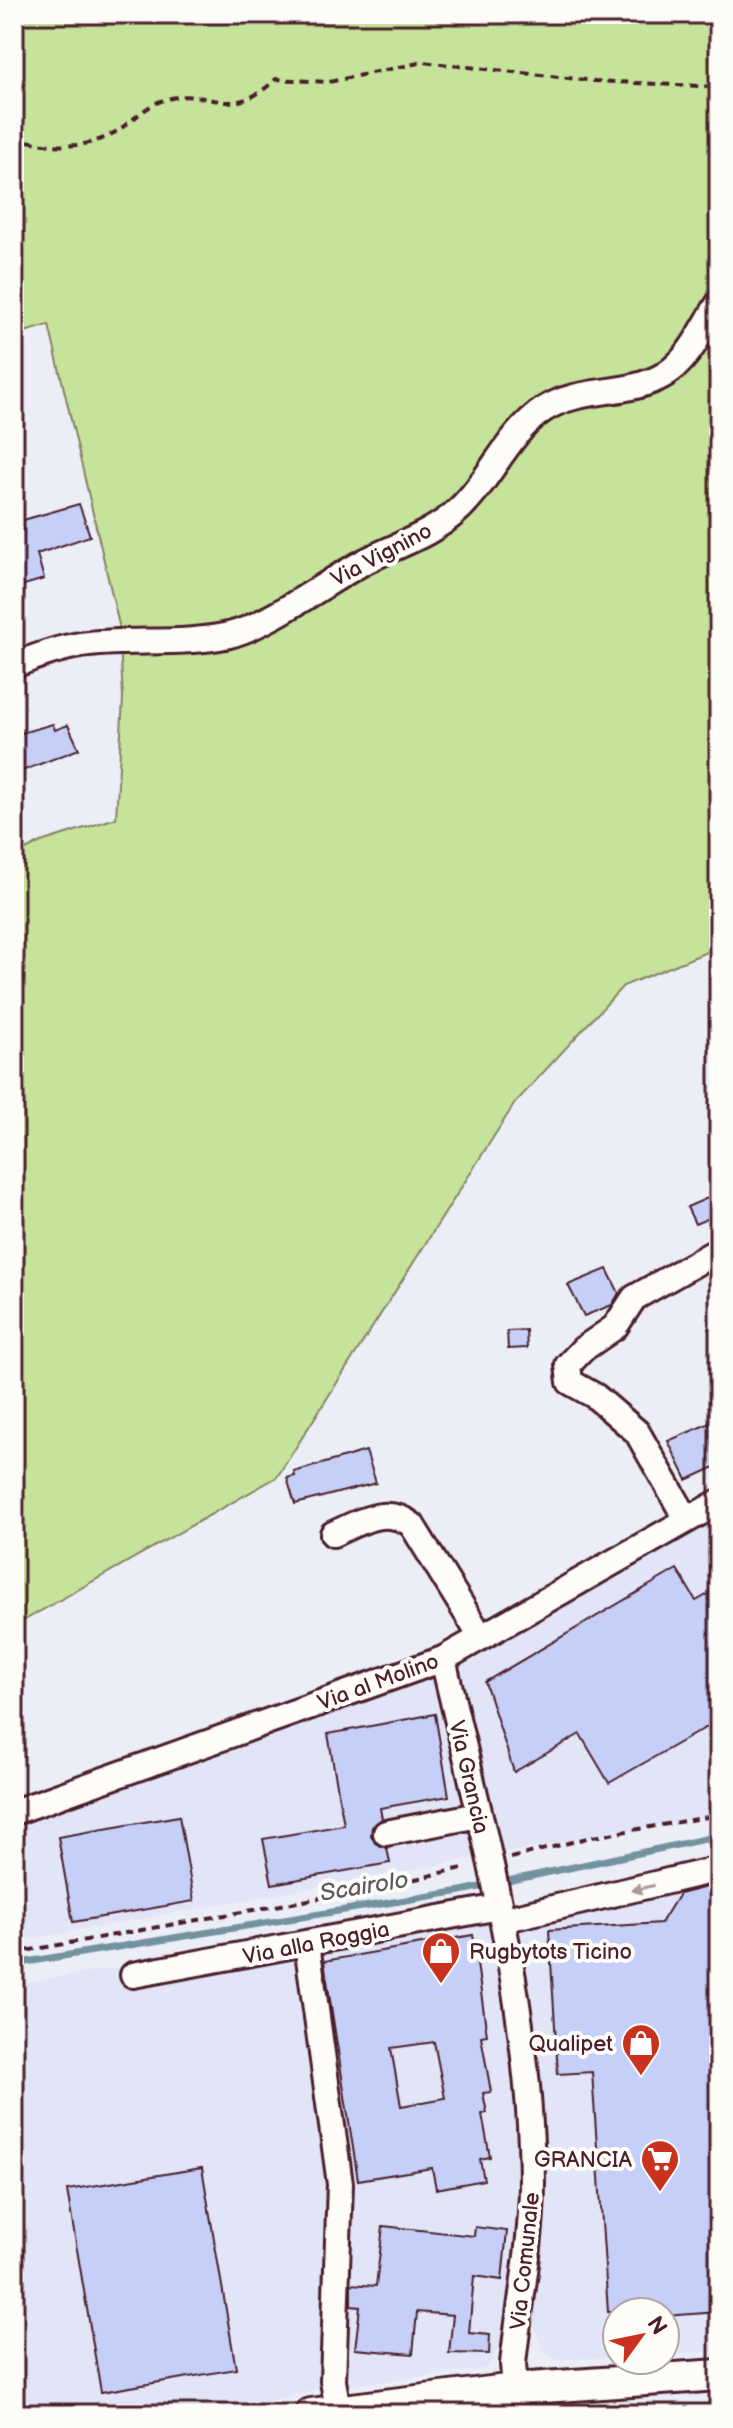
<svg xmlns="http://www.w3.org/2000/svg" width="733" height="2428" viewBox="0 0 733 2428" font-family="'Balsamiq Sans',sans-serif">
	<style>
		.built { fill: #e1e5f7 }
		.green { fill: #c5e39a; stroke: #888162; stroke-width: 2 }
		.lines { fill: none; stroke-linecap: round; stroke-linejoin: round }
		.stream { stroke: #73929f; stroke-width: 7 }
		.building { fill: #c6cff7; stroke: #4a1f2b; stroke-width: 2; fill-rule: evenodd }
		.minor-casing { stroke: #4a1f2b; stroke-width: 30 }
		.major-casing { stroke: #4a1f2b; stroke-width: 36 }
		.path { stroke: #4a1f2b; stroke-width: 4; stroke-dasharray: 8 6; stroke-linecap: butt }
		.minor { stroke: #fdfcf7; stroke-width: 24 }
		.major { stroke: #fdfcf7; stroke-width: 30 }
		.oneway { fill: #ac999b }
		.labels { text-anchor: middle; stroke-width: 8; stroke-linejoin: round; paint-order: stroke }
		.street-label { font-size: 22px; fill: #4a1f2b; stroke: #fdfcf7 }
		.poi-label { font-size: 22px; fill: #4a1f2b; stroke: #fdfcf7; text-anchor: end }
		.water-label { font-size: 24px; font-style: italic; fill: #5f5865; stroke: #fdfcf7 }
	</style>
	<rect width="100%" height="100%" fill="#eceef7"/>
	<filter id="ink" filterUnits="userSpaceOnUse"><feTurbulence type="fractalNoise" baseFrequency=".0125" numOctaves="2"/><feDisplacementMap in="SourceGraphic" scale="16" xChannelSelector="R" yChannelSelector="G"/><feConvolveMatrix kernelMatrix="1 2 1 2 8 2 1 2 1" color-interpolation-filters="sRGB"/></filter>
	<g filter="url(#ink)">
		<path class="built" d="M719 1502V1814L14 1942V1812L443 1659Z
			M719 1855V2351L665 2355V2312H617V2358L554 2359 542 2350 533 2324 549 2195 516 1906Z
			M484 1921 495 1932 522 2103 519 2209 507 2325 491 2363 485 2369 314 2390 217 2414H14V1984L293 1940Z"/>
		<path class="green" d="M14 14H719V947L623 986 515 1103 277 1477 14 1626V856L41 842 116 818 123 698 119 625 49 325 14 335Z"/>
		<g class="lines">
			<path class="stream" d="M14 1964 461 1891 719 1836"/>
		</g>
		<path class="building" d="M79 504 90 536 37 554 44 579 14 588V532L23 530 20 521Z
			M53 724 55 730 68 725 79 749 14 774V735Z
			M719 1193V1214L695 1224 687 1207Z
			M607 1269 619 1293 612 1305 584 1316 568 1285Z
			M526 1330 527 1348 508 1349 507 1331Z
			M719 1419V1465L687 1480 668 1441Z
			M366 1451 376 1483 295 1504 287 1478 295 1476 294 1472Z
			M677 1569 696 1601 719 1588V1720L609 1783 580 1734 514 1772 485 1682Z
			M435 1714 449 1796 380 1808 382 1819 372 1827 371 1835 375 1843 387 1848 390 1863 272 1884 263 1839 344 1825 328 1734Z
			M179 1816 194 1901 73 1922 58 1837Z
			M719 1884V2312L665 2316V2312H608L592 2072 558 2074 549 1930 661 1923 679 1894Z
			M473 1935 487 2035 481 2036 491 2092 483 2093 487 2113 482 2114 490 2157 480 2159 484 2180 436 2189 432 2168 358 2180 324 1961ZM434 2042 445 2098 401 2106 391 2048Z
			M202 2168 236 2369 101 2392 67 2190Z
			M383 2226 474 2236 475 2227 507 2231 502 2280 474 2276 469 2333 490 2335 489 2354 449 2353 453 2315 417 2312 413 2354 355 2349 360 2307 351 2306V2284L376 2286Z"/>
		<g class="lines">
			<defs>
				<path id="minor" d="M14 665C38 656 64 646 89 644 135 639 184 645 229 635 265 627 327 582 362 563 394 546 430 536 457 511 490 481 507 434 543 410 579 386 627 397 664 375 690 360 703 327 719 303
					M687 1520 637 1432 595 1396 570 1382 568 1365 583 1349 615 1327 634 1298 719 1250
					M333 1534C360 1522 386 1505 412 1525L481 1637
					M443 1659C483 1831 531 2005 532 2183 532 2243 519 2305 513 2364L515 2389
					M14 1812 443 1659 719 1502
					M386 1833 479 1815
					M502 1920 719 1869
					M307 1944 340 2184 333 2381 338 2409
					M133 1975 499 1907"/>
				<path id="major" d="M311 2414 515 2389 719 2375"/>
			</defs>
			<use href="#minor" class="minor-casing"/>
			<use href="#major" class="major-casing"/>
			<path class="path" d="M14 138C51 147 87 152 120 129 133 120 147 106 161 101 209 83 227 126 276 79L329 82 423 62 595 81 719 87
				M511 1858 587 1838 719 1815
				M14 1953 381 1887 467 1867"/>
			<use href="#minor" class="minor"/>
			<use href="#major" class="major"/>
		</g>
		<defs><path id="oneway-solid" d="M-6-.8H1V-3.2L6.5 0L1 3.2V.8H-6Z" transform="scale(2)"/></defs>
		<use class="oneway" href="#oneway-solid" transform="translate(643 1888) rotate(167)"/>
	</g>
	<defs>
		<symbol id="shop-pin" viewBox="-11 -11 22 30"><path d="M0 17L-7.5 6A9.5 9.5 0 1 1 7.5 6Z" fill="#c8321e" stroke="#fdfcf7"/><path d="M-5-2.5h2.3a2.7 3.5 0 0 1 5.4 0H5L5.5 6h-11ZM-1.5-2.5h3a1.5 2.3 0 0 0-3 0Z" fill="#fff"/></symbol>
		<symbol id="supermarket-pin" viewBox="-11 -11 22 30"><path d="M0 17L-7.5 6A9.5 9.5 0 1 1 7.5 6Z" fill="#c8321e" stroke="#fdfcf7"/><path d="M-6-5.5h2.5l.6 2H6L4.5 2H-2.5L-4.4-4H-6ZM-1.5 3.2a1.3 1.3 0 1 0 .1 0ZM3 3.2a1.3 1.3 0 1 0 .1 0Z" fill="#fff"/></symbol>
	</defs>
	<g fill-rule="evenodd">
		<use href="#shop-pin" x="419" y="1929" width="44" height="60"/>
		<use href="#shop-pin" x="619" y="2021" width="44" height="60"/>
		<use href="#supermarket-pin" x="638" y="2137" width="44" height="60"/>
	</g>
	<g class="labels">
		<g class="street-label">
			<text transform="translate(381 554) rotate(-28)" y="8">Via Vignino</text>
			<text transform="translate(378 1681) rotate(-20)" y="8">Via al Molino</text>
			<text transform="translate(470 1777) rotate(77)" y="8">Via Grancia</text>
			<text transform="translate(316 1942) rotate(-11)" y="8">Via alla Roggia</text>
			<text transform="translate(524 2261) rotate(-84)" y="8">Via Comunale</text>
		</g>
		<g class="poi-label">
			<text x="469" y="1959" text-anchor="start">Rugbytots Ticino</text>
			<text x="613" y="2051">Qualipet</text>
			<text x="632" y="2167">GRANCIA</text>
		</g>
		<g class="water-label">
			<text transform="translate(364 1886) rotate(-9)" y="8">Scairolo</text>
		</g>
	</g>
	<rect width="733" height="2428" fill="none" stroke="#fdfcf7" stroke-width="48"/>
	<rect x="24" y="24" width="685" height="2380" fill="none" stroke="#4a1f2b" stroke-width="3" filter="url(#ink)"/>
	<g transform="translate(641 2336) rotate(57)"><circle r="38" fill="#fdfcf7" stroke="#b5a4a5" stroke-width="2"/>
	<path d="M0-6L14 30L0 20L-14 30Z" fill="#c8321e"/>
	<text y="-12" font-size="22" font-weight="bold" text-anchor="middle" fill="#4a1f2b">N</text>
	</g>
</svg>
